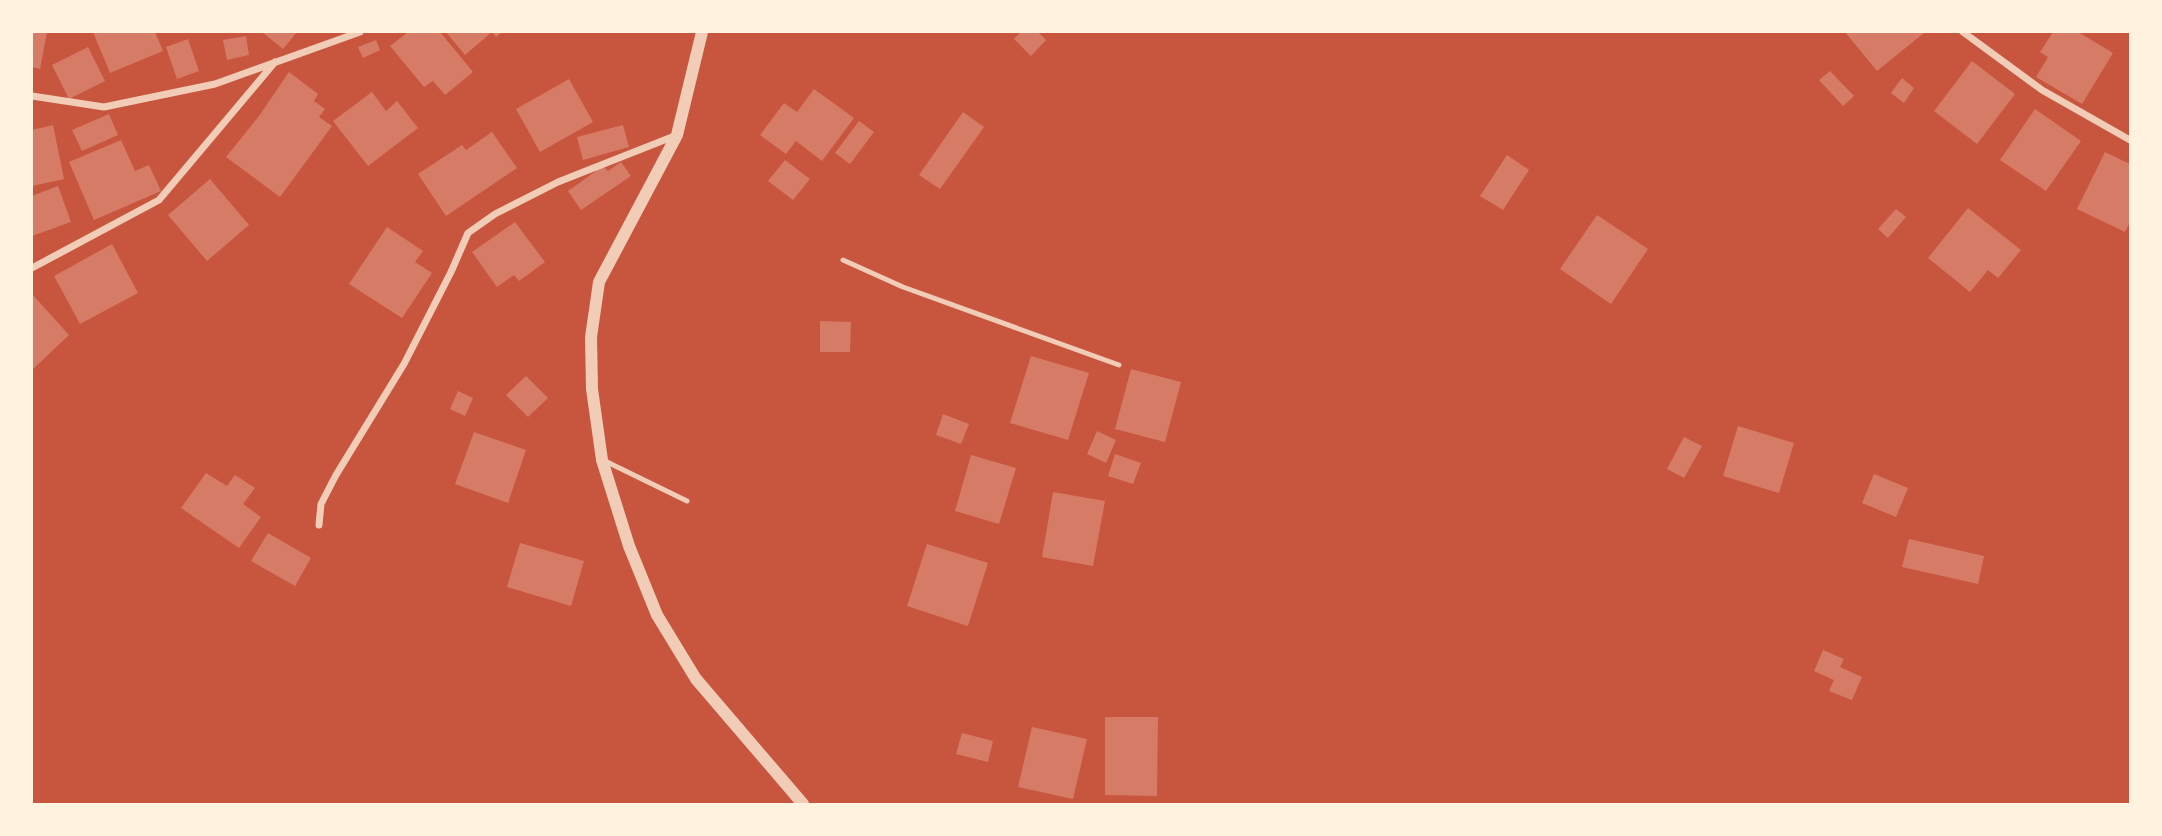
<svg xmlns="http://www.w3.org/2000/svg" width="2162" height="836" viewBox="0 0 2162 836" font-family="Overpass,sans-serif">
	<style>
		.building { fill: #d67c66 }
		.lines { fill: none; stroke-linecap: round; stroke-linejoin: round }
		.service { stroke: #f1ccb7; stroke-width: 5 }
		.minor { stroke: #f1ccb7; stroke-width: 7 }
		.tertiary { stroke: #f1ccb7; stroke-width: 12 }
	</style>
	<rect width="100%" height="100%" fill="#c8553d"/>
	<path class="building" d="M32 32H47L40 69 32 67Z
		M93 32H155L163 51 110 73Z
		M262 32H297L283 49Z
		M408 32H440L473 72 445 95 433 81 424 87 390 46Z
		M446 32H502L496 37 492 32 465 55Z
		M1021 32H1038L1046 40 1031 56 1014 39Z
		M1845 32H1925L1877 71Z
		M2053 32H2078L2113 53 2082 104 2036 77 2048 57 2040 52Z
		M246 36 249 55 227 60 223 40Z
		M188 39 199 71 177 79 166 47Z
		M376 40 380 50 363 58 358 47Z
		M88 47 105 81 69 99 52 65Z
		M1972 61 2015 94 1977 144 1934 111Z
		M1830 71 1854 96 1843 106 1819 80Z
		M289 72 318 94 314 101 325 109 319 117 332 126 280 197 226 157 259 116Z
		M1902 78 1914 88 1904 103 1891 93Z
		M569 79 593 122 540 152 516 109Z
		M814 89 854 118 822 161 796 141 786 154 760 135 784 103 797 112Z
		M372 92 386 111 397 101 418 128 368 166 333 121Z
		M2035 109 2081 141 2046 191 2000 160Z
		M963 112 984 127 940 189 919 175Z
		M109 114 118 135 82 151 72 130Z
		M859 121 874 132 850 164 835 153Z
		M53 125 64 179 32 186V130Z
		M623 125 629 147 583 160 577 137Z
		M492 132 517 168 446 216 418 174 462 145 466 150Z
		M121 140 135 171 149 165 161 191 94 220 69 162Z
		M2105 152 2130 164V222L2125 232 2077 209Z
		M1507 155 1529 170 1503 210 1480 196Z
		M785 160 810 179 793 200 768 181Z
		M621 162 631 176 581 210 568 191 603 166 608 171Z
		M210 179 249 225 207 261 168 215Z
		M58 186 71 222 32 236V196Z
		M1968 208 2021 250 1998 278 1988 270 1970 292 1928 258Z
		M1896 209 1906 217 1888 238 1878 229Z
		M1597 215 1648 249 1611 304 1560 269Z
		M515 222 545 262 519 281 514 275 497 287 472 252Z
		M387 227 423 251 415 262 432 273 402 318 349 284Z
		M112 244 138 293 80 324 54 276Z
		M32 294 69 335 32 370Z
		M820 321 851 322 850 352H820Z
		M1031 356 1089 373 1068 440 1010 423Z
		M1131 369 1181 382 1165 442 1115 429Z
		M526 376 548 398 528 417 506 395Z
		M458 391 473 398 465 416 450 409Z
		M943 414 969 424 961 444 936 435Z
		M1738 426 1794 443 1779 493 1723 476Z
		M1097 431 1116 440 1106 463 1087 454Z
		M474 432 526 450 508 503 455 484Z
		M1684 437 1702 446 1684 478 1667 469Z
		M1115 454 1141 463 1133 484 1108 476Z
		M971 455 1016 468 999 524 955 511Z
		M206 473 227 486 235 475 255 488 243 504 261 517 239 548 181 508Z
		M1874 474 1908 488 1896 517 1862 503Z
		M1053 492 1105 501 1093 566 1042 557Z
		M268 533 311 558 295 586 251 561Z
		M1909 539 1984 556 1978 584 1902 567Z
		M520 543 584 561 571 606 507 587Z
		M927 544 988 563 968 626 907 606Z
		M1823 650 1844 659 1840 667 1862 677 1852 700 1829 691 1834 680 1814 671Z
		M1105 717H1158L1157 796 1105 795Z
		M1032 727 1087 739 1073 799 1018 787Z
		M962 733 993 741 988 762 956 754Z"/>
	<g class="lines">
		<path class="service" d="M843 260 903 287 1119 365
			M605 461 687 501"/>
		<path class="minor" d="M1963 32 2042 90 2130 140
			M32 96 104 107 215 84 360 32
			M32 268 159 200 275 62
			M319 525 321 504 336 475 404 364 451 272 468 233 495 214 558 182 677 135"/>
		<path class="tertiary" d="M702 32 677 135 599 282 591 337 592 389 602 460 629 546 657 615 696 679 803 804"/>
	</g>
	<rect width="2162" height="836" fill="none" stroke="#fff3e0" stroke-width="66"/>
</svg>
